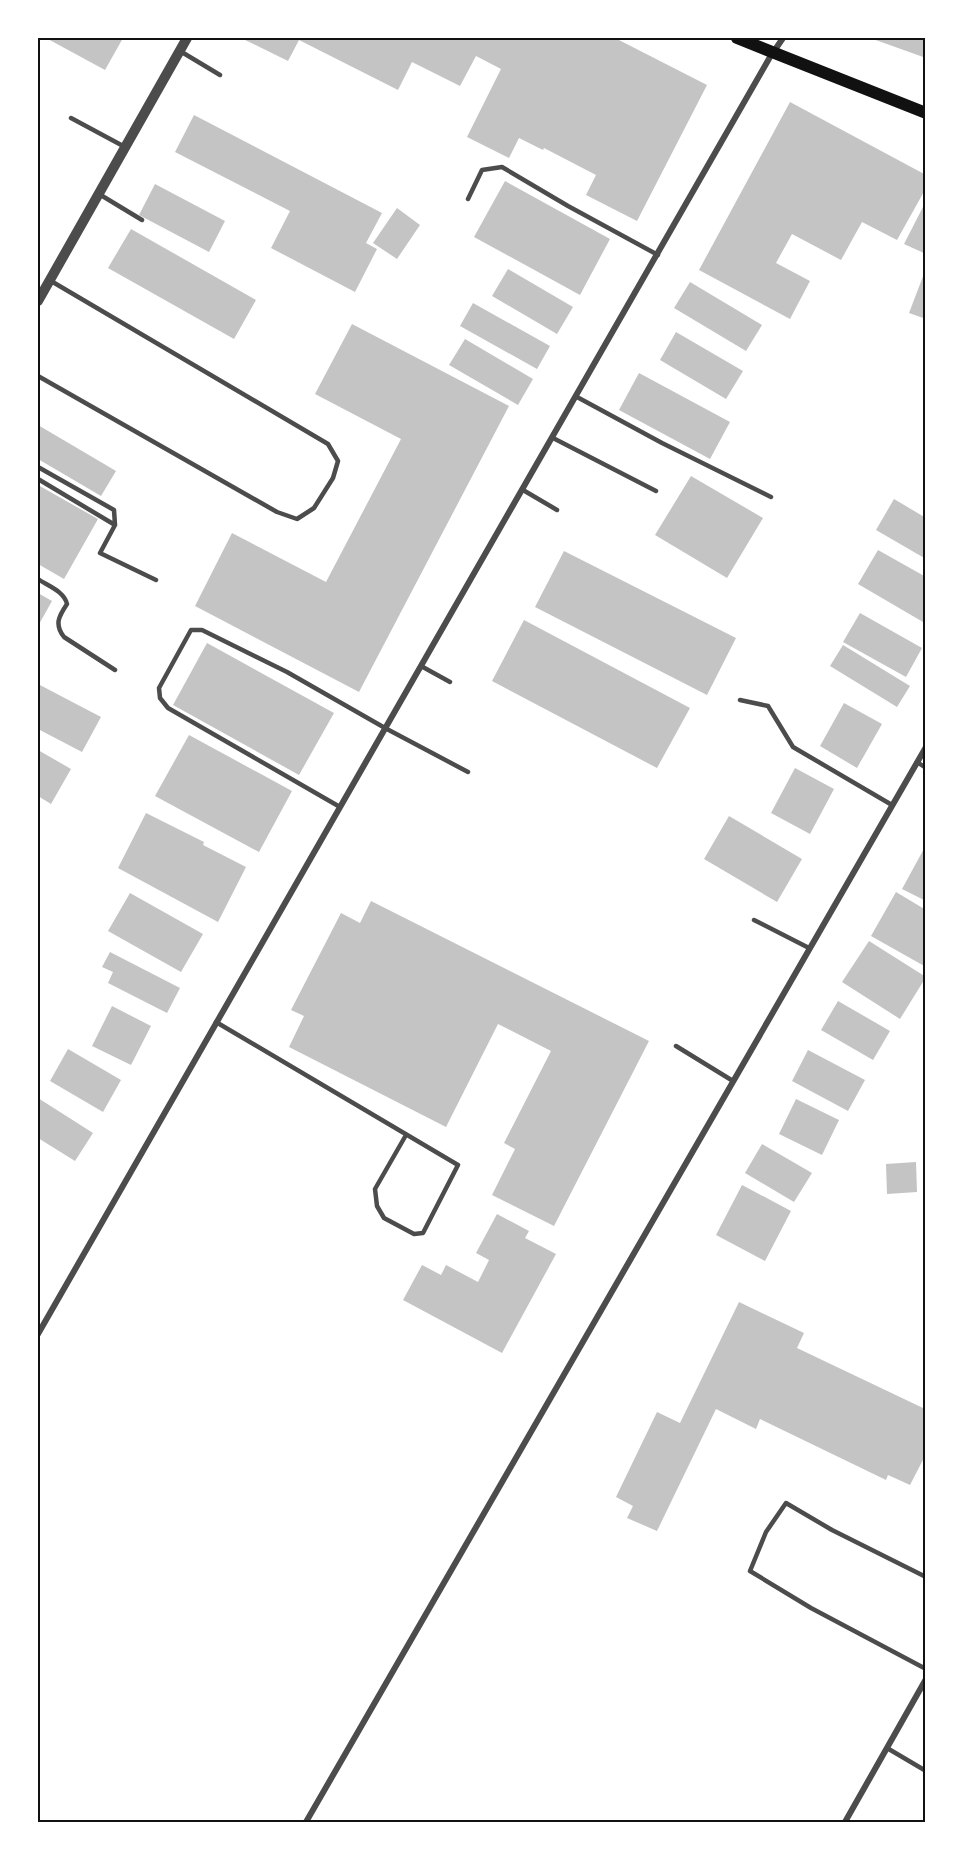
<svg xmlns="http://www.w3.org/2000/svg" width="963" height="1860" viewBox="0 0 963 1860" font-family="Lato,sans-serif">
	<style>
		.building { fill: #c4c4c4 }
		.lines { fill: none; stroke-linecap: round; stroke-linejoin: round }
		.service { stroke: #4c4c4c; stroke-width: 4.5 }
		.minor { stroke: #4c4c4c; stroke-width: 6 }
		.tertiary { stroke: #4c4c4c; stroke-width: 10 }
		.secondary { stroke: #111; stroke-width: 12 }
		.neatline { fill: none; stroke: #111; stroke-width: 2 }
	</style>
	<rect width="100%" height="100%" fill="#fff"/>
	<path class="building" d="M46 38H123L105 70Z
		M241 38H615L707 85 637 221 586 195 596 175 544 148 543 150 519 138 509 158 467 137 501 69 476 56 460 86 412 62 398 90 299 40 288 61Z
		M870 38H926V58Z
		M790 102 926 175V188L897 240 862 222 841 260 792 234 776 263 810 281 790 319 699 270Z
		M194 115 382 213 366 243 377 249 355 292 271 248 290 211 175 152Z
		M505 181 610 239 580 295 474 237Z
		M155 184 225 221 209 252 139 215Z
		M926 201V254L904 244Z
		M397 208 420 225 397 259 373 243Z
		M131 229 256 300 234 339 108 268Z
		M508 269 573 307 557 334 492 296Z
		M925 271H926V319L909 313Z
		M690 282 762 325 746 351 674 308Z
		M473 303 550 346 537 369 460 326Z
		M352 324 509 406 359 692 195 606 232 533 326 582 401 439 315 394Z
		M676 332 743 371 726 399 660 360Z
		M465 339 533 379 518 405 449 365Z
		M639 373 730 422 710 459 619 410Z
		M38 425 116 471 101 496 38 459Z
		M691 476 763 518 727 578 655 535Z
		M38 485 98 519 64 579 38 564Z
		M894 499 926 518V559L876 530Z
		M878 550 926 577V617L923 622 858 584Z
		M564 551 736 638 707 695 535 607Z
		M38 593 52 601 38 626Z
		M860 613 922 648 906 677 843 642Z
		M524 620 690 708 657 768 492 681Z
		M207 643 334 713 299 775 173 705Z
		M843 645 910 686 897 707 830 666Z
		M38 684 101 717 82 752 38 729Z
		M844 703 882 724 857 768 820 746Z
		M189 735 292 791 259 852 155 796Z
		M38 750 71 769 51 804 38 796Z
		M795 768 834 789 810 834 771 813Z
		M146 813 204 842 203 845 246 867 218 922 118 868Z
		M729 816 802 859 777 902 704 859Z
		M926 845V901L902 889Z
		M896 892 926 910V967L871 936Z
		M130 893 203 934 181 972 108 931Z
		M371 901 649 1041 554 1226 492 1195 515 1149 504 1143 551 1051 498 1024 446 1127 289 1047 304 1016 291 1010 341 913 360 923Z
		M869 941 926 977 900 1019 842 982Z
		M110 952 180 988 167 1013 108 983 113 972 102 967Z
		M838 1001 890 1031 873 1060 821 1030Z
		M112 1006 151 1026 131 1065 92 1046Z
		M68 1049 121 1080 103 1112 50 1081Z
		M808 1050 865 1080 848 1111 792 1081Z
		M38 1098 93 1133 75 1161 38 1138Z
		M796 1099 839 1120 822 1155 779 1134Z
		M762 1144 812 1173 794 1202 745 1173Z
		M916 1162 917 1192 887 1194 886 1164Z
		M742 1185 791 1211 765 1261 716 1235Z
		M497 1214 529 1231 525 1238 556 1254 502 1353 403 1300 422 1265 441 1275 446 1265 478 1282 489 1260 476 1253Z
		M739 1302 804 1333 797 1348 923 1408 926 1403V1454L910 1485 888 1475 886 1480 760 1419 756 1429 716 1409 657 1531 627 1518 633 1506 616 1497 657 1412 680 1423Z"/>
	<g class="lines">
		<path class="service" d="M180 51 220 75
			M71 118 125 147
			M99 194 142 220
			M468 199 482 170 502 167 568 206 658 255
			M38 376 277 512 297 519 314 508 333 478 338 461 328 444 51 281
			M577 397 662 443 771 497
			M553 438 656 491
			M38 467 114 510 115 525 100 553 156 580
			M38 479 115 525
			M523 490 557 510
			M38 579C48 586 64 591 67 604 59 616 54 624 64 637L115 670
			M421 666 450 682
			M740 700 768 706 793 747 892 805
			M917 762 926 768
			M340 807 168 708 160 698 159 688 191 630H202L287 672 385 728 468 772
			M754 920 809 948
			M216 1022 458 1165 423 1233 414 1234 384 1218 377 1206 375 1189 406 1135
			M676 1046 733 1081
			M926 1577 832 1530 786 1503 766 1532 750 1571 811 1608 926 1669
			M887 1748 926 1771"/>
		<path class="minor" d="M38 1334 770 57 783 38
			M306 1822 926 747
			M845 1822 926 1679"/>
		<path class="tertiary" d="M38 301 187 38"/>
		<path class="secondary" d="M737 38 926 113"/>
	</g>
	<rect width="963" height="1860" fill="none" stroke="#ffffff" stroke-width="78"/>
	<rect x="39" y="39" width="885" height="1782" class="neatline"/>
</svg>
